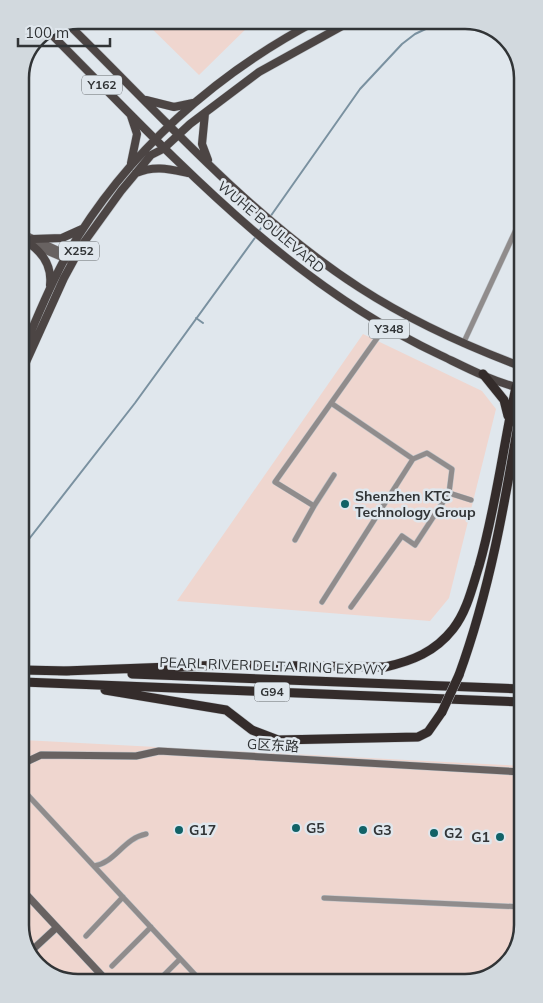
<svg xmlns="http://www.w3.org/2000/svg" width="543" height="1003" viewBox="0 0 543 1003" font-family="Mulish,'Noto Sans SC',sans-serif">
	<style>
		.industrial { fill: #efd6cf }
		.lines { fill: none; stroke-linecap: round; stroke-linejoin: round }
		.stream { stroke: #7a91a0; stroke-width: 2 }
		.street-casing { stroke: #bdc3c8; stroke-width: 6 }
		.secondary-casing { stroke: #bdc3c8; stroke-width: 8 }
		.primary-casing { stroke: #bdc3c8; stroke-width: 9 }
		.highway-casing { stroke: #bdc3c8; stroke-width: 10 }
		.street { stroke: #908c8c; stroke-width: 5 }
		.secondary { stroke: #686261; stroke-width: 7 }
		.primary { stroke: #4c4544; stroke-width: 8 }
		.highway { stroke: #342c2b; stroke-width: 9 }
		.highway-bridge-casing { stroke: #bdc3c8; stroke-width: 10; stroke-linecap: butt }
		.highway-bridge { stroke: #342c2b; stroke-width: 9 }
		.poi-dot { fill: #116267; stroke: #e0e7ed; stroke-width: 2 }
		.labels { text-anchor: middle; stroke-width: 5; stroke-linejoin: round; paint-order: stroke }
		.shield { fill: #e0e7ed; stroke: #666a6d; stroke-width: 1 }
		.shield-label { font-size: 12px; font-weight: bold; fill: #313436 }
		.street-label { font-size: 14px; fill: #313436; stroke: #e0e7ed }
		.poi-label { font-size: 14px; font-weight: bold; fill: #313436; stroke: #e0e7ed; text-anchor: start }
		.rim { fill: none; stroke: #313436; stroke-width: 2.5 }
	</style>
	<rect width="100%" height="100%" fill="#e0e7ed"/>
	<path class="industrial" d="M143 20H255L199 75Z
		M363 334 482 391 496 409 449 598 430 621 177 601Z
		M23 740 522 766 523 929 513 958 488 979 73 983 43 971 24 948Z"/>
	<g class="lines">
		<path class="stream" d="M270 217 360 89 402 44 415 34 432 26 458 20
			M259 231 267 220
			M196 318 203 323
			M22 548 135 403 257 235"/>
		<defs>
			<path id="street" d="M463 344 519 223
				M413 459 427 453 452 469 449 493 471 500
				M334 475 314 506 275 482 385 327
				M295 540 314 506
				M322 602 413 459 331 403
				M351 607 402 536 415 545 449 493
				M24 791 200 980
				M94 866C115 863 124 838 146 834
				M324 898 523 907
				M86 936 123 897
				M112 966 151 927
				M157 982 180 959"/>
			<path id="secondary" d="M21 233 70 256
				M21 240 68 260
				M24 763 41 755 136 756 159 751 522 772
				M24 892 108 982
				M29 953 56 928"/>
			<path id="primary" d="M68 24C161 115 250 217 360 288 411 321 464 345 520 366
				M49 32C169 152 283 281 440 355 465 367 493 382 520 388
				M146 100 174 107 193 103
				M205 113 202 144 208 160
				M131 116 137 134 131 163
				M136 173C155 165 169 169 188 173
				M33 239 62 238 82 229
				M30 244C44 254 52 267 50 285
				M22 353C36 320 50 284 68 253 127 152 215 74 318 20
				M22 371 64 278 82 245 121 191 151 155 163 149 190 124 259 72 353 20"/>
			<path id="highway" d="M483 374 504 400 508 416
				M23 670 69 671
				M64 671 224 665 385 667C412 661 435 652 453 629 467 611 472 588 479 566 496 507 503 447 516 387L520 380
				M132 674 522 689
				M459 675C490 590 505 502 520 413
				M23 682 522 702
				M105 690 226 710 252 730 278 740 418 737 428 732 442 712"/>
		</defs>
		<use href="#street" class="street-casing"/>
		<use href="#secondary" class="secondary-casing"/>
		<use href="#primary" class="primary-casing"/>
		<use href="#highway" class="highway-casing"/>
		<use href="#street" class="street"/>
		<use href="#secondary" class="secondary"/>
		<use href="#primary" class="primary"/>
		<use href="#highway" class="highway"/>
		<defs>
			<path id="highway-bridge" d="M442 712 459 675"/>
		</defs>
		<use href="#highway-bridge" class="highway-bridge-casing"/>
		<use href="#highway-bridge" class="highway-bridge"/>
	</g>
	<g class="poi-dot">
		<circle cx="345" cy="504" r="5"/>
		<circle cx="296" cy="828" r="5"/>
		<circle cx="179" cy="830" r="5"/>
		<circle cx="363" cy="830" r="5"/>
		<circle cx="434" cy="833" r="5"/>
		<circle cx="500" cy="837" r="5"/>
	</g>
	<g class="labels">
		<g class="shield">
			<rect x="82" y="75.5" width="40" height="19" rx="4"/>
			<rect x="59" y="241.5" width="40" height="19" rx="4"/>
			<rect x="369" y="319.5" width="40" height="19" rx="4"/>
			<rect x="254.5" y="682.5" width="35" height="19" rx="4"/>
		</g>
		<g class="shield-label">
			<text x="102" y="89">Y162</text>
			<text x="79" y="255">X252</text>
			<text x="389" y="333">Y348</text>
			<text x="272" y="696">G94</text>
		</g>
		<g class="street-label">
			<text transform="translate(271 227) rotate(40)" y="5">WUHE BOULEVARD</text>
			<text transform="translate(273 666) rotate(2)" y="5">PEARL RIVER DELTA RING EXPWY</text>
			<text transform="translate(273 745) rotate(3)" y="5">G区东路</text>
		</g>
		<g class="poi-label">
			<text x="355" y="501">Shenzhen KTC<tspan x="355" dy="16">Technology Group</tspan></text>
			<text x="306" y="833">G5</text>
			<text x="189" y="835">G17</text>
			<text x="373" y="835">G3</text>
			<text x="444" y="838">G2</text>
			<text x="490" y="842" text-anchor="end">G1</text>
		</g>
	</g>
	<path d="M0 0H543V1003H0ZM78 29H465A49 49 0 0 1 514 78V925A49 49 0 0 1 465 974H78A49 49 0 0 1 29 925V78A49 49 0 0 1 78 29Z" fill="#d2d9de" fill-rule="evenodd"/>
	<path class="rim" d="M78 29H465A49 49 0 0 1 514 78V925A49 49 0 0 1 465 974H78A49 49 0 0 1 29 925V78A49 49 0 0 1 78 29Z"/>
	<path d="M18 38v8h92v-8" fill="none" stroke="#313436" stroke-width="2.5"/>
	<text x="25" y="38" font-size="15" fill="#313436" stroke="#e0e7ed" stroke-width="4" paint-order="stroke">100 m</text>
</svg>
